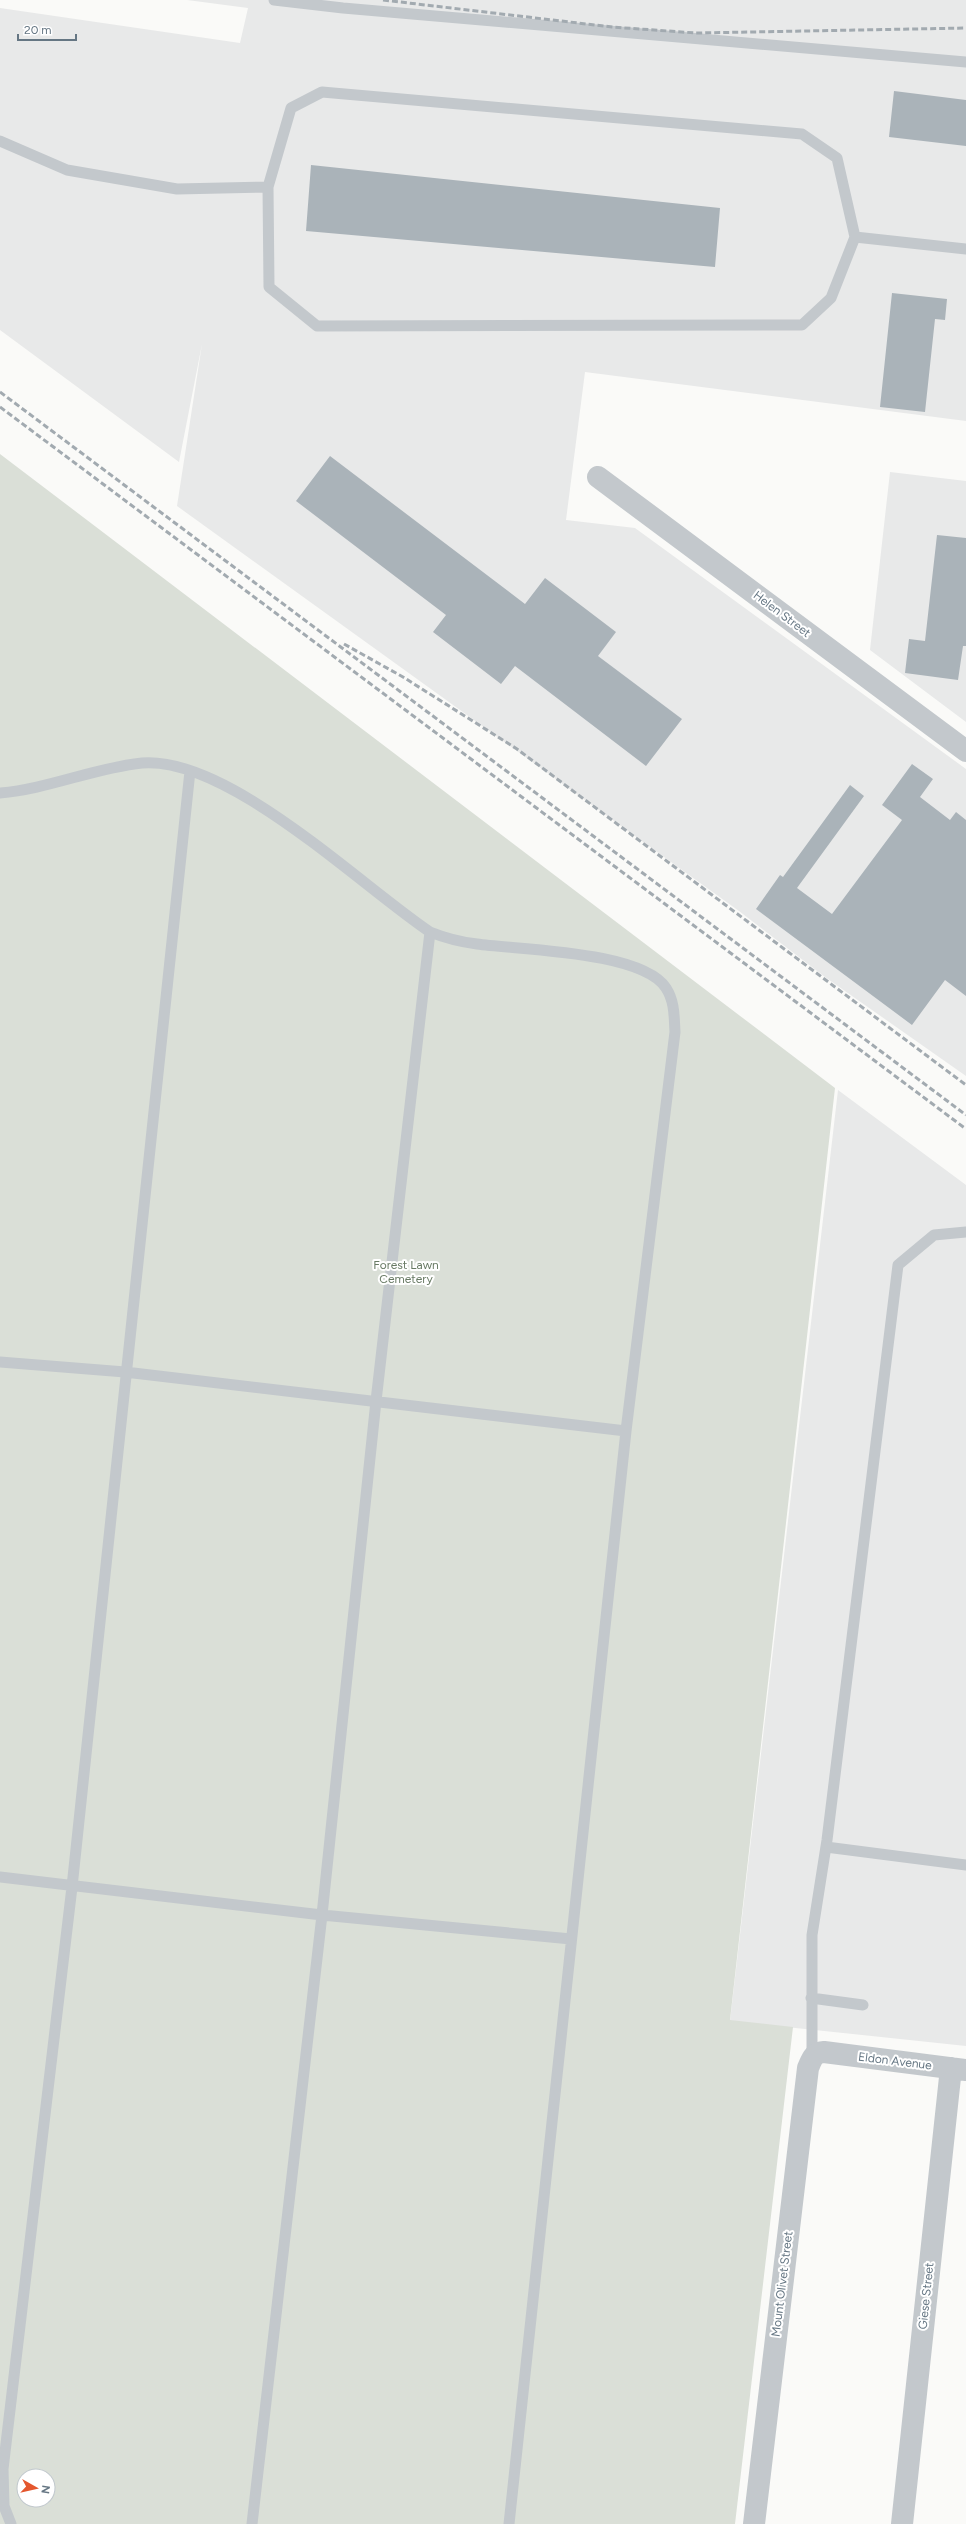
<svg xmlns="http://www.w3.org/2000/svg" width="966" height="2524" viewBox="0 0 966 2524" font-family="Figtree,sans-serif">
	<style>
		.built { fill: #e8e9e9 }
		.green { fill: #dadfd7; fill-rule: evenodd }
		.building { fill: #aab3b9 }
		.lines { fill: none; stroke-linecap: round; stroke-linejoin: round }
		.lane { stroke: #c3c8cc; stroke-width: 11 }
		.street { stroke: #c3c8cc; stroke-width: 22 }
		.rail { stroke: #a2aab0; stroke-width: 3; stroke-dasharray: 6 3; stroke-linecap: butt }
		.labels { text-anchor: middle; stroke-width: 4; stroke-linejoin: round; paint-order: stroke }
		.street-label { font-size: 12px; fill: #657683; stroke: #fff }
		.park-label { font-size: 12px; fill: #687a64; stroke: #fff }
	</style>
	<rect width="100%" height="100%" fill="#fafaf8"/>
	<path class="built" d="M187 0H966V421L585 372 566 520 635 528 966 769V1076L825 977 739 911 177 506 202 344 179 462 0 330V8L240 43 248 8Z
		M890 472 966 481V722L870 650Z
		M838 1090 966 1185V2046L730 2021Z"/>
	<path class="green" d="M0 454 835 1088 730 2020 793 2027 735 2524H0ZM24 2476H48V2500H24Z"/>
	<path class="building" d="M894 91 966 100V146L889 137Z
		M311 165 720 208 715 267 306 231Z
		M892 293 947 299 945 320 935 319 925 412 880 407Z
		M330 456 525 604 545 578 616 632 598 656 682 719 646 766 515 666 501 684 433 632 446 615 296 501Z
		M937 535 966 538V646H963L958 680 905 673 909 639 925 641Z
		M912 764 933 779 920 797 950 820 956 812 966 820V996L945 980 912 1025 756 909 780 875 783 877 850 785 864 796 797 888 832 914 902 820 882 805Z"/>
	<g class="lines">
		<path class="lane" d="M274 0 343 8 966 62
			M322 92 802 134 837 158 855 237 831 298 802 325 317 326 269 287 268 187 291 108Z
			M0 141 67 170 177 189 268 187
			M855 237 966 249
			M0 793C48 789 94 768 142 763 228 756 360 885 430 932L376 1401 322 1915 252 2524
			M430 932C445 938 460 942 477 944 520 950 642 951 666 988 675 1002 674 1017 675 1032L626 1431 509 2524
			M0 1362 125 1372 626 1431
			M826 1847 966 1865
			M0 1877 322 1915 571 1939
			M811 1998 863 2005
			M812 2057V1935L827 1840 898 1265 934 1235 966 1232
			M11 2524 4 2506 3 2469 72 1887 190 771"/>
		<path class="street" d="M598 477 966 751
			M754 2524 808 2068C812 2059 813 2053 824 2052L966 2070
			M902 2524 951 2068"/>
		<path class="rail" d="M383 0 612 27 696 33 966 28
			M0 392 966 1115
			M0 407 966 1129
			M344 644 403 677 517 749 966 1085"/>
	</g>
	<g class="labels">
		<g class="street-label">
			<text transform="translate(782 614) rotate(37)" y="4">Helen Street</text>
			<text transform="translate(895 2061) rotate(7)" y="4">Eldon Avenue</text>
			<text transform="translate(782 2284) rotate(-83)" y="4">Mount Olivet Street</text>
			<text transform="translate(926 2296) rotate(-84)" y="4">Giese Street</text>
		</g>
		<g class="park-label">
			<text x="406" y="1269">Forest Lawn<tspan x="406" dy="14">Cemetery</tspan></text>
		</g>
	</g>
	<g transform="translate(36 2488) rotate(98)"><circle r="19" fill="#ffffff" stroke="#c1c8cd"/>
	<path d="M0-3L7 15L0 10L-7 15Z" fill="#e4572e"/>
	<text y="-6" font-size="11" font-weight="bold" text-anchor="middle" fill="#657683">N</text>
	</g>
	<path d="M18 34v6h58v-6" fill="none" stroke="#657683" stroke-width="2"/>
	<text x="24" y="34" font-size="12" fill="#657683" stroke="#ffffff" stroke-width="3" paint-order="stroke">20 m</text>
</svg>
